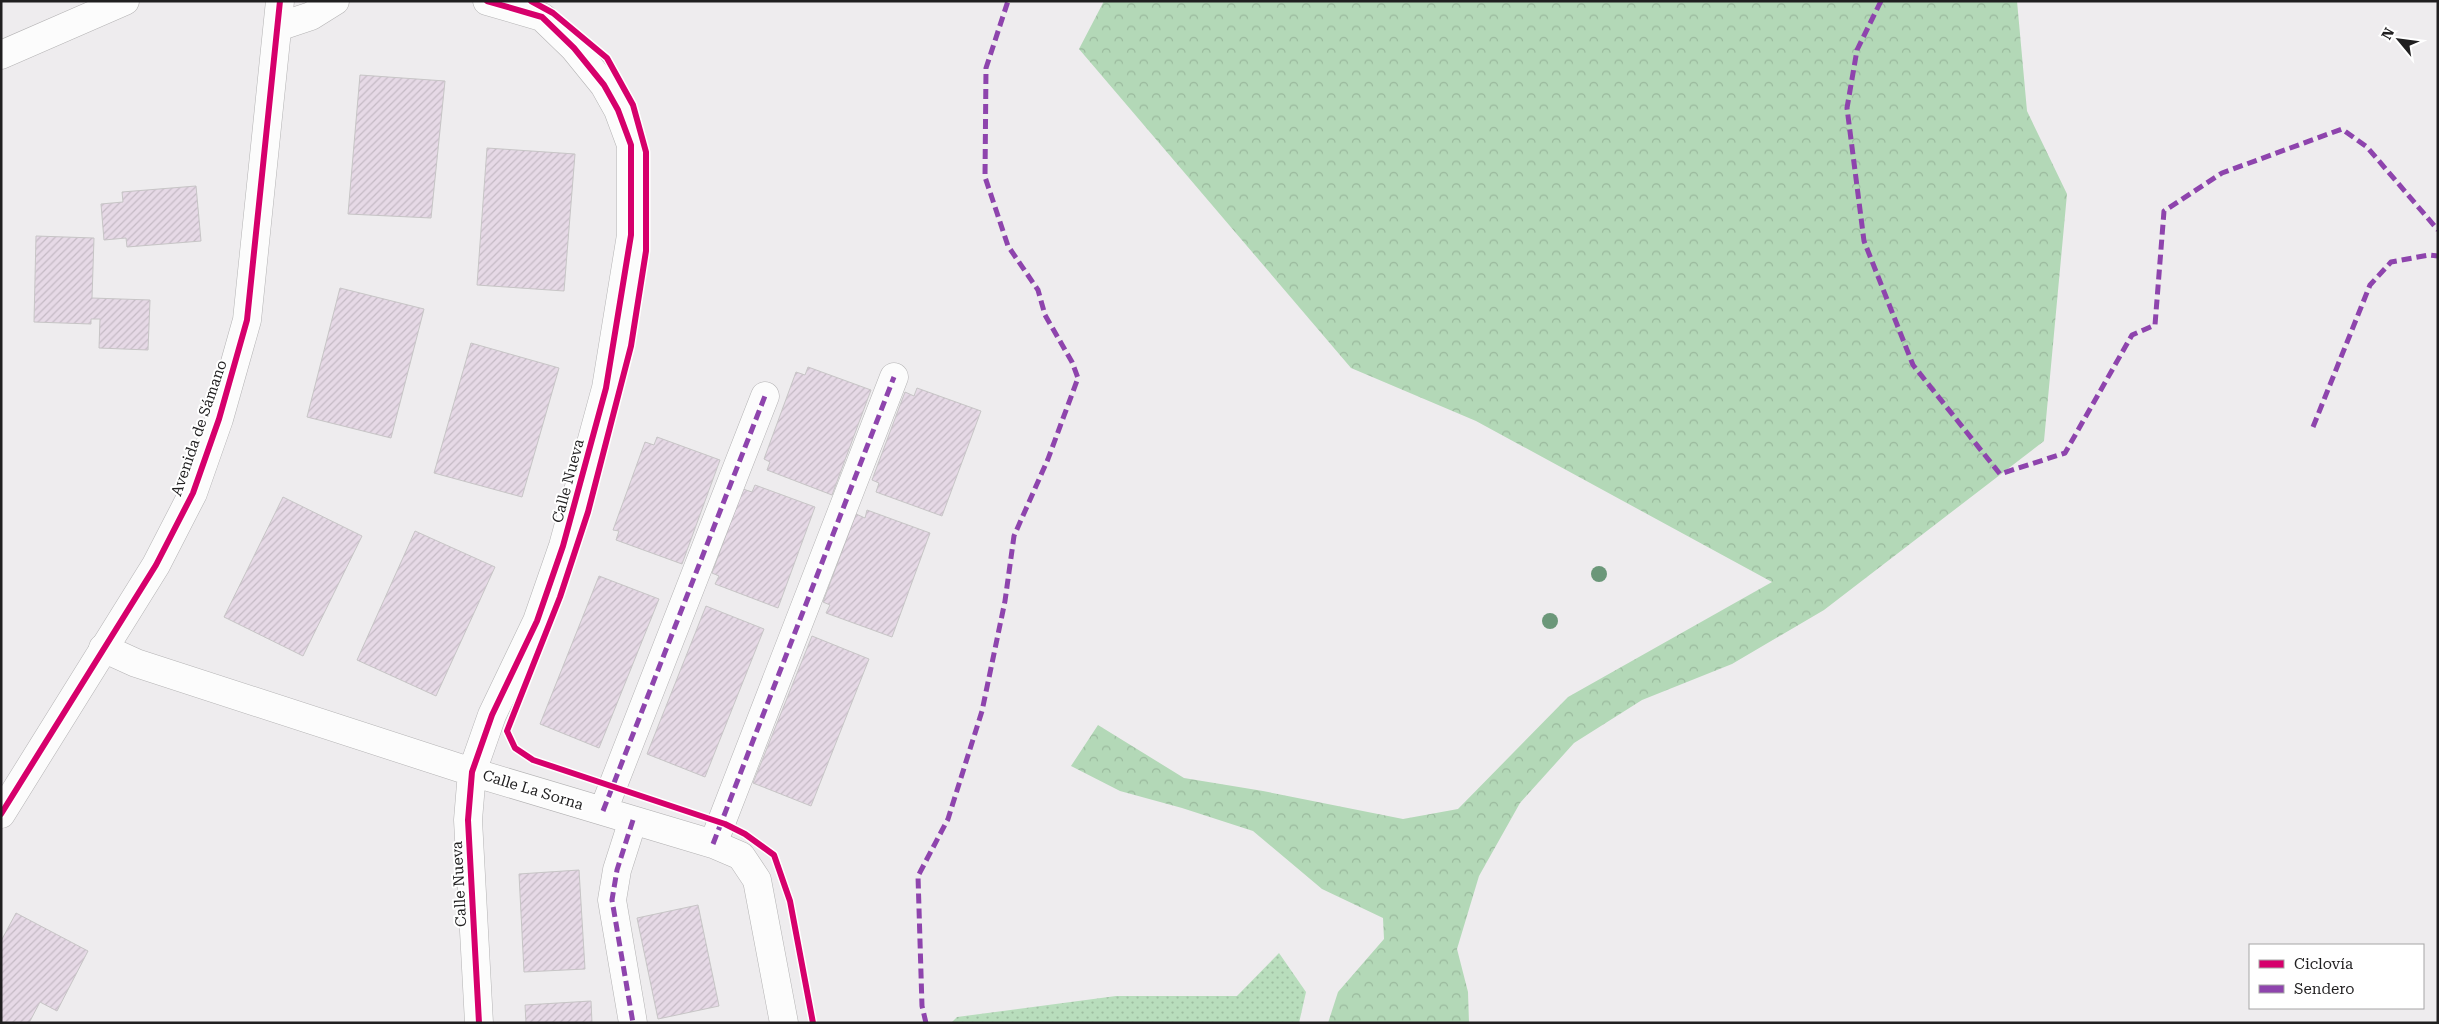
<svg xmlns="http://www.w3.org/2000/svg" width="2439" height="1024" viewBox="0 0 2439 1024" font-family="'Roboto Serif',serif">
	<style>
		.green { fill: url(#green-dots) }
		.forest { fill: url(#forest-crowns) }
		.building { fill: url(#building-hatch); stroke: #c7c5c6 }
		.lines { fill: none; stroke-linecap: round; stroke-linejoin: round }
		.minor-casing { stroke: #b4b3b4; stroke-width: 29 }
		.tertiary-casing { stroke: #b4b3b4; stroke-width: 29 }
		.minor { stroke: #fcfcfc; stroke-width: 28 }
		.tertiary { stroke: #fcfcfc; stroke-width: 28 }
		.quiet { stroke: #8e44ad; stroke-width: 5; stroke-dasharray: 10 5; stroke-linecap: butt }
		.cycleway-casing { stroke: #fff; stroke-width: 9 }
		.cycleway { stroke: #d6006c; stroke-width: 6 }
		.tree { fill: #6b9779 }
		.labels { text-anchor: middle; stroke-width: 4; stroke-linejoin: round; paint-order: stroke }
		.street-label { font-size: 15px; fill: #201f20; stroke: #fff }
	</style>
	<defs>
		<pattern id="green-dots" width="8" height="8" patternUnits="userSpaceOnUse" patternTransform="scale(1.25)"><rect width="8" height="8" fill="#b8ddbc"/><path d="M2 2h.1M6 6h.1" fill="none" stroke="#9ebda1" stroke-width="1.8" stroke-linecap="round"/></pattern>
		<pattern id="forest-crowns" width="20" height="18" patternUnits="userSpaceOnUse" patternTransform="scale(1.25)"><rect width="20" height="18" fill="#b3d8b7"/><path d="M2 6a3 3 0 1 1 6 0M12 15a3 3 0 1 1 6 0" fill="none" stroke="#9ab99d"/></pattern>
		<pattern id="building-hatch" width="6" height="6" patternUnits="userSpaceOnUse" patternTransform="scale(1.25)"><rect width="6" height="6" fill="#e6d9e6"/><path d="M-1 1l2-2M0 6l6-6M5 7l2-2" fill="none" stroke="#c5bac5"/></pattern>
	</defs>
	<rect width="100%" height="100%" fill="#eeecee"/>
	<path class="green" d="M1279 953 1306 992 1299 1023H951L957 1017 1116 996H1237Z"/>
	<path class="forest" d="M1104 1H2017L2027 111 2067 194 2044 441 1824 610 1732 664 1642 700 1574 743 1520 803 1479 876 1457 949 1468 992 1469 1023H1328L1338 992 1384 939 1383 918 1322 889 1253 831 1182 808 1120 791 1071 766 1098 725 1184 778 1263 791 1403 819 1458 809 1568 697 1772 582 1476 421 1351 368 1079 49Z"/>
	<path class="building" d="M360 75 445 81 431 218 348 214Z
		M487 148 575 154 564 291 477 285Z
		M196 186 201 241 127 247 126 238 104 240 101 204 123 202 122 192Z
		M36 236 94 238 92 298 150 300 148 350 99 348 100 319H91V324L34 322Z
		M340 288 424 309 391 438 307 417Z
		M471 343 559 368 522 497 434 473Z
		M808 367 871 390 832 495 767 470 770 462 764 459 796 372 805 375Z
		M917 388 981 411 942 516 876 492 879 483 872 480 905 392 914 396Z
		M657 437 720 460 682 564 616 540 619 531 613 530 645 442 654 445Z
		M755 485 815 507 778 608 715 584 719 576 712 573 743 489 752 492Z
		M283 497 362 536 303 656 224 617Z
		M867 510 930 533 892 637 826 613 830 605 823 602 856 514 865 518Z
		M415 531 495 567 436 696 357 660Z
		M599 576 659 599 599 748 540 724Z
		M706 606 764 629 705 777 647 754Z
		M812 636 869 659 811 806 753 783Z
		M579 870 585 969 524 972 519 874Z
		M698 905 719 1006 658 1019 637 918Z
		M16 913 88 951 57 1011 40 1002 29 1023H1V941Z
		M591 1001 592 1023H526L525 1005Z"/>
	<g class="lines">
		<defs>
			<path id="minor" d="M278 27 311 16 335 1
				M1 55 125 1
				M103 648 136 663 472 772 713 844 741 856 757 880 784 1023
				M603 811 765 396
				M633 820 617 870 612 900 633 1023
				M713 844 894 377
				M479 1023 468 820 472 772 492 715 537 621 563 546 606 388 631 235V145L618 110 604 85 574 48 542 17 487 1"/>
			<path id="tertiary" d="M1 814 156 565 193 493 219 419 247 320 280 1"/>
		</defs>
		<use href="#minor" class="minor-casing"/>
		<use href="#tertiary" class="tertiary-casing"/>
		<use href="#minor" class="minor"/>
		<use href="#tertiary" class="tertiary"/>
		<path class="quiet" d="M1881 1 1857 50 1847 108 1864 241 1913 365 2000 474 2065 453 2132 335 2155 325 2164 211 2222 173 2342 129 2367 147 2438 230
			M2313 427 2370 285 2391 262 2429 255 2438 256
			M603 811 765 396
			M633 820 617 870 612 900 633 1023
			M713 844 894 377
			M926 1023 922 1006 918 876 948 819 982 711 1005 601 1014 536 1048 459 1078 378 1072 362 1045 315 1038 290 1008 246 985 177 986 68 1008 1"/>
		<defs>
			<path id="cycleway" d="M531 1 553 13 607 58 633 105 646 152V251L631 346 588 512 560 597 507 731 515 748 533 760 725 824 745 834 774 855 790 901 813 1023
				M1 814 156 565 193 493 219 419 247 320 280 1
				M479 1023 468 820 472 772 492 715 537 621 563 546 606 388 631 235V145L618 110 604 85 574 48 542 17 487 1"/>
		</defs>
		<use href="#cycleway" class="cycleway-casing"/>
		<use href="#cycleway" class="cycleway"/>
	</g>
	<g class="tree">
		<circle cx="1599" cy="574" r="8"/>
		<circle cx="1550" cy="621" r="8"/>
	</g>
	<g class="labels">
		<g class="street-label">
			<text transform="translate(199 428) rotate(-71)" y="5">Avenida de Sámano</text>
			<text transform="translate(568 481) rotate(-75)" y="5">Calle Nueva</text>
			<text transform="translate(533 790) rotate(17)" y="5">Calle La Sorna</text>
			<text transform="translate(459 884) rotate(-93)" y="5">Calle Nueva</text>
		</g>
	</g>
	<rect width="2439" height="1024" fill="none" stroke="#201f20" stroke-width="5"/>
	<rect x="2249" y="944" width="175" height="65" fill="#ffffff" stroke="#a6a5a6"/>
	<rect x="2259" y="960" width="25" height="8" fill="#d6006c" stroke="#a6a5a6"/>
	<text x="2294" y="969" font-size="15" fill="#201f20">Ciclovía</text>
	<rect x="2259" y="985" width="25" height="8" fill="#8e44ad" stroke="#a6a5a6"/>
	<text x="2294" y="994" font-size="15" fill="#201f20">Sendero</text>
	<g transform="translate(2399 40) rotate(299)" stroke="#ffffff" stroke-width="4" paint-order="stroke">
	<path d="M0-4L9 19L0 12L-9 19Z" fill="#201f20"/>
	<text y="-8" font-size="14" font-weight="bold" text-anchor="middle" fill="#201f20">N</text>
	</g>
</svg>
